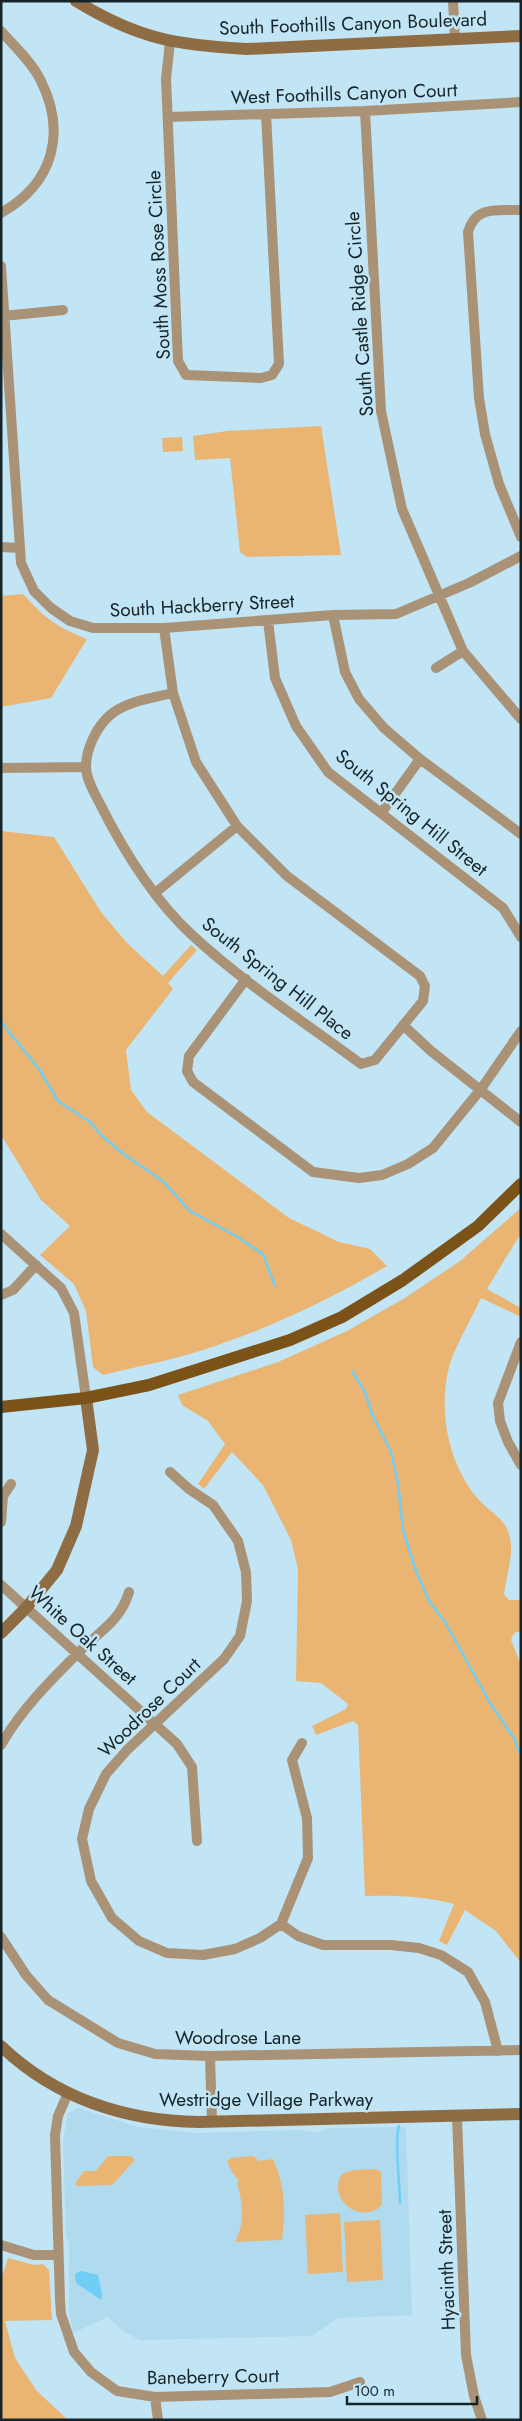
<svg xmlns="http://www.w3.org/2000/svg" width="522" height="2421" viewBox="0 0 522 2421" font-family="Jost,sans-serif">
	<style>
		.built { fill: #b0daee }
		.green { fill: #eab573 }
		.water { fill: #70cef5 }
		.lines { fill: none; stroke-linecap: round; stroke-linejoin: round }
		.stream { stroke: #70cef5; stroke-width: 2.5 }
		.street { stroke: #aa9277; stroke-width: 10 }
		.secondary { stroke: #8f6d44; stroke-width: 12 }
		.primary { stroke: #7b5218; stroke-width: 12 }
		.labels { text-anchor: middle; stroke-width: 5; stroke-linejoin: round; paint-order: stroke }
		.street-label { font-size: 19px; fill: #162429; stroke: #c2e5f5 }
	</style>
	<rect width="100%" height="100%" fill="#c2e5f5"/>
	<path class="built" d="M78 2108 138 2127 197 2133 300 2130 317 2133 328 2128 406 2127 412 2315 338 2318 312 2336 140 2340 123 2331 108 2317 73 2333 69 2311V2243L66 2236 63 2140 68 2113Z"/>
	<path class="green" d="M321 426 341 555 247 557 240 552 230 458 195 460 193 436 227 431Z
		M182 437 183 451 163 452 162 438Z
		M23 594C46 619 55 626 87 639L51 698 1 707V596Z
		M1 831 54 837 101 912 127 943 163 976 191 945 197 950 168 983 173 989 126 1050 131 1090 147 1112 289 1218 339 1242 370 1249 387 1266C327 1301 266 1330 200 1351 168 1361 135 1367 103 1375L93 1367 86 1311 74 1284 40 1255 70 1226 41 1200 1 1135Z
		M521 1208V1233L487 1289 521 1308V1314L519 1316 481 1298C473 1316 454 1348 449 1367 438 1411 448 1465 479 1500 494 1516 509 1519 511 1545 512 1560 506 1579 504 1594L509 1600H521V1631L514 1633 511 1640 521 1665V1963L496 1931 465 1910 447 1945 439 1941 454 1904C423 1896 396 1895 365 1896L358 1725 353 1721 316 1735 312 1726 346 1709 348 1704 321 1683 296 1681 298 1569 291 1540 263 1485 232 1452 204 1489 198 1484 225 1444 208 1421 182 1405 178 1395 278 1362 347 1331 405 1298 460 1261Z
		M108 2156H131L135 2160 112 2185 76 2186V2182L84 2171H96Z
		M253 2156 259 2161 273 2159C285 2186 286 2211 282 2240L235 2242C245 2223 243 2203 237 2183L239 2181 232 2172 227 2161 231 2158Z
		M376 2169 381 2172 382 2205C361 2226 326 2199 342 2174L353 2170Z
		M340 2213 343 2272 308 2274 305 2215Z
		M380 2220 383 2280 347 2282 344 2222Z
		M8 2258 34 2265 43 2264 49 2270 52 2320 5 2321 15 2358 36 2390 68 2420H1V2279Z"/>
	<path class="water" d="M81 2271 98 2275 102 2294 101 2300 76 2283 75 2274Z"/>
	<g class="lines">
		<path class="stream" d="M1 1022 39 1069 58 1101 90 1122 102 1136 125 1155 164 1182 190 1211 236 1236 263 1254 275 1286
			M352 1371 365 1392 372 1414 391 1452 398 1483 403 1530 416 1571 429 1601 445 1622 490 1703 514 1738 521 1756
			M399 2126C394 2138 400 2186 400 2203"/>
		<path class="street" d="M453 1 455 39
			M1 31C14 46 31 61 40 79 67 132 54 183 1 213
			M170 42 166 79 178 361 186 375 261 378 272 375 279 364 266 114
			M365 111 381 411 402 509 463 651 521 719
			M168 117 365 111 521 102
			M521 210C497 211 476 205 468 232L479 398 485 434 499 484 521 537
			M1 266 21 563 34 591 51 608 70 621 93 628H164L333 615 396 614 469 583 521 556
			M3 316 63 310
			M1 547 19 548
			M333 615 345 672 359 699 384 728 420 759 521 834
			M268 621 275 678 296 726 328 772 503 908 521 937
			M164 628 173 693 196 762 237 826 287 876 420 976 425 986 423 1001 375 1060 361 1064C304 1022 244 983 192 935 153 899 123 850 99 802 94 792 86 779 86 767 86 749 96 728 109 716 125 701 153 698 173 693
			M436 668 463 651
			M1 768 86 767
			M382 812 420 759
			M155 893 237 826
			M246 979 189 1056 187 1071 193 1082 313 1172 359 1178 382 1175 408 1164 433 1148 481 1089 521 1031
			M403 1025 431 1051 521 1122
			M1 1234 61 1288 74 1313 86 1398
			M1 1295 13 1290 36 1265
			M521 1342 498 1403 500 1421 508 1442 521 1465
			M170 1472 189 1489 213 1505 238 1541 246 1572 247 1601 240 1636 224 1659 127 1750 106 1774 89 1809 82 1839 91 1881 112 1918 139 1941 167 1953 203 1955 235 1949 260 1938 281 1924 308 1858 307 1818 292 1760 302 1743
			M1 1522 3 1496 11 1484
			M1 1585 177 1744 192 1767 197 1841
			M1 1745C20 1711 50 1681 78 1653 99 1631 120 1622 129 1592
			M281 1924 298 1936 323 1945H391L419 1948 441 1955 468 1972 485 2002 498 2051
			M1 1937 26 1975 48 2000 118 2043 155 2054 210 2056 521 2050
			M210 2056 212 2121
			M68 2093 58 2116 55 2135 60 2300 61 2314 74 2352 91 2372 117 2391 155 2397 330 2392 360 2382
			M457 2117 466 2355 474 2396 482 2420
			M1 2245 34 2255H58
			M155 2397 158 2420"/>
		<path class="secondary" d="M76 1C138 39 176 45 247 49L521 36
			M1 1633 26 1608 57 1570 76 1526 93 1450 86 1398
			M1 2046C55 2098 125 2121 199 2122L521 2114"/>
		<path class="primary" d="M1 1407 86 1398 149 1385 290 1340 342 1317 403 1280 478 1226 521 1184"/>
	</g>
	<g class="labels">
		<g class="street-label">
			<text transform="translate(353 23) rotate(-2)" y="7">South Foothills Canyon Boulevard</text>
			<text transform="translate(344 93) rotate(-2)" y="7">West Foothills Canyon Court</text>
			<text transform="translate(158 265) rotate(-93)" y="7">South Moss Rose Circle</text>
			<text transform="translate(359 314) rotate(-94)" y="7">South Castle Ridge Circle</text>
			<text transform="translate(202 605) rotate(-3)" y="7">South Hackberry Street</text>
			<text transform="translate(412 812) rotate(39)" y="7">South Spring Hill Street</text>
			<text transform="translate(278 978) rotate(38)" y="7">South Spring Hill Place</text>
			<text transform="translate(83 1635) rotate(42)" y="7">White Oak Street</text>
			<text transform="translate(149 1707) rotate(-44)" y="7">Woodrose Court</text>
			<text x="238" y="2044">Woodrose Lane</text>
			<text x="266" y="2106">Westridge Village Parkway</text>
			<text transform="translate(446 2270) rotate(-92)" y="7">Hyacinth Street</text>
			<text transform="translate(213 2376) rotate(-1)" y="7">Baneberry Court</text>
		</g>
	</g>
	<rect width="522" height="2421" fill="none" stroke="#162429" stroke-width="5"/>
	<path d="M347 2396v8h130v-8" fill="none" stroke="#162429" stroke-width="2.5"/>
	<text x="354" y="2396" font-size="15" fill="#162429" stroke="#c2e5f5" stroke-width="4" paint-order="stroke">100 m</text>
</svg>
